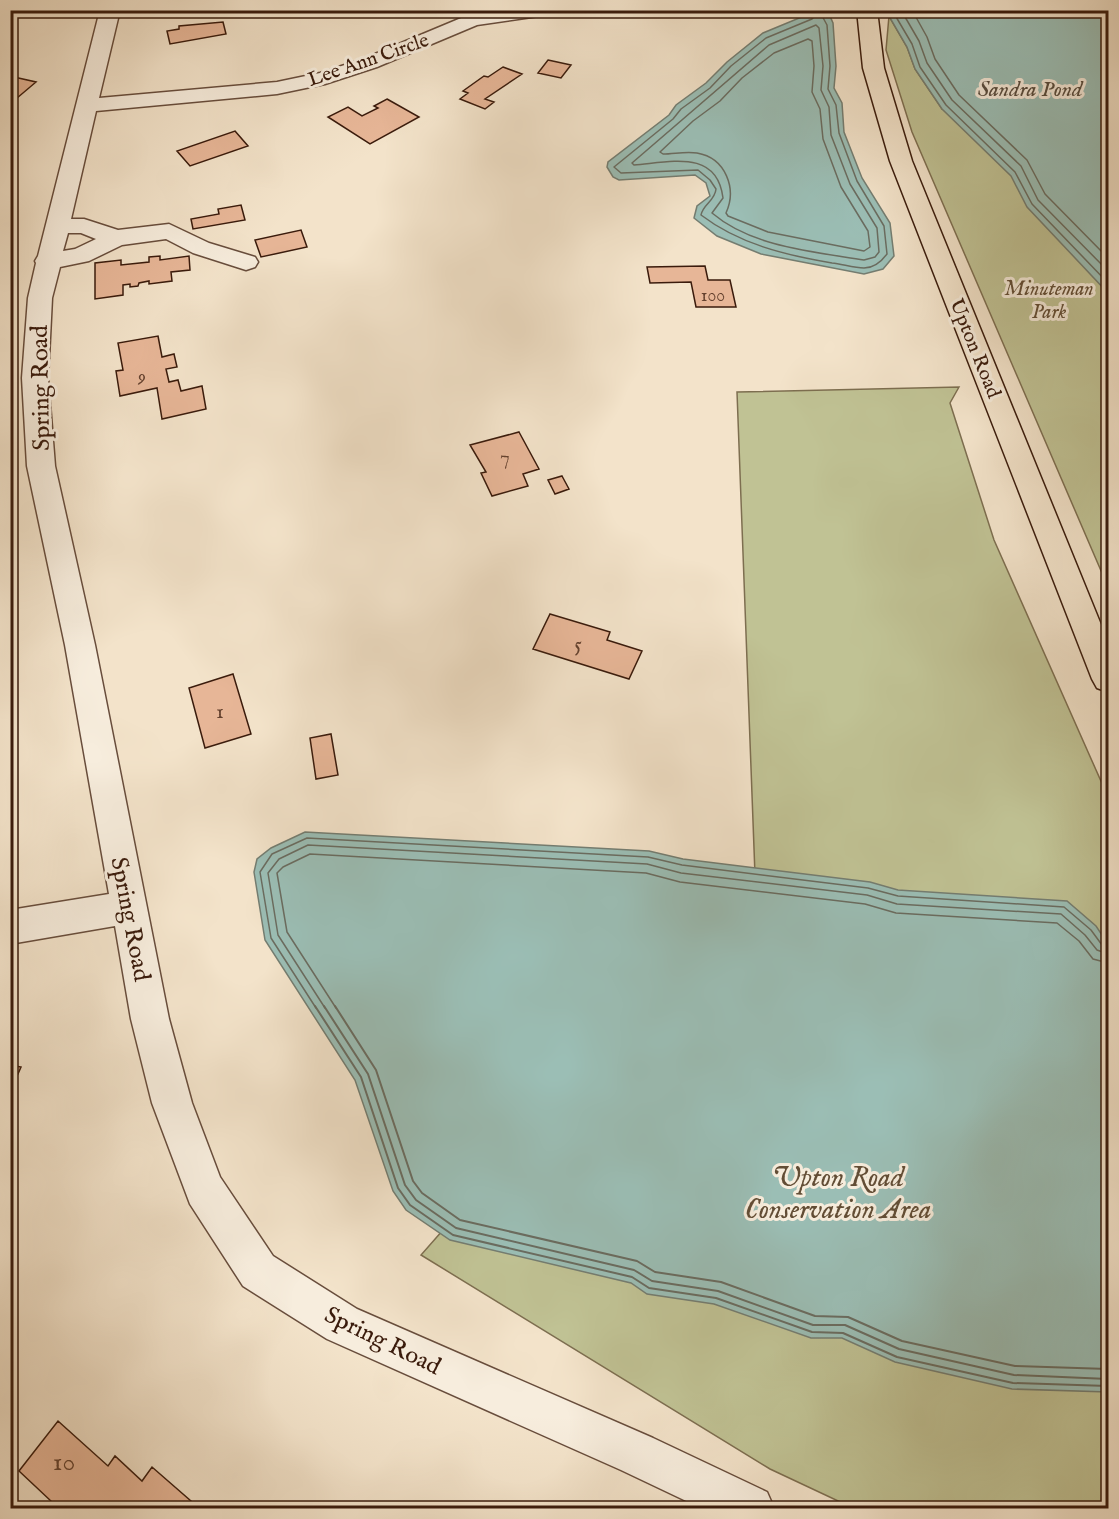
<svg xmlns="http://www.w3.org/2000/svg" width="1119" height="1519" viewBox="0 0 1119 1519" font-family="'IM FELL English',serif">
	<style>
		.green { fill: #c0c294; stroke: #7d6e50; stroke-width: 1.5 }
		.water { fill: #9bbeb5; stroke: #747d71; stroke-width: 1.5 }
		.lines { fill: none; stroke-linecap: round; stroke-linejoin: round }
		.shore-far1 { stroke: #6a6c60; stroke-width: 1.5 }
		.shore { stroke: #6a6c60; stroke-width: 2 }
		.building { fill: #e7b697; stroke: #3a1b0c; stroke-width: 1.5 }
		.minor-casing { stroke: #684d3c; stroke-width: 3 }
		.major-casing { stroke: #3a1b0c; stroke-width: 3 }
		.minor { fill: #f7eddd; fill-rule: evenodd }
		.major { fill: #f3e3ca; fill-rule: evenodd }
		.labels { text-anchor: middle; stroke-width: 6; stroke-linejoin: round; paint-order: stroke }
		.far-number-label { font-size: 18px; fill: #65422f }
		.far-street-label { font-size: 20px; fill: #3a1b0c; stroke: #f7eddd }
		.far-park-label { font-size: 20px; font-style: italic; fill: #624d35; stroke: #f7eddd }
		.number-label { font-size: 21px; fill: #65422f }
		.far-water-label { font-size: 22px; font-style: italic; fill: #574c3f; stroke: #f7eddd }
		.street-label { font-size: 24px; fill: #3a1b0c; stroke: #f7eddd }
		.near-number-label { font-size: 26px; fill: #65422f }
		.near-park-label { font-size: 28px; font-style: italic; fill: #624d35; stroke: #f7eddd }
	</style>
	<rect width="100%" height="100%" fill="#f3e3ca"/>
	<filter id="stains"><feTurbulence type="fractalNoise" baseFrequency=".00333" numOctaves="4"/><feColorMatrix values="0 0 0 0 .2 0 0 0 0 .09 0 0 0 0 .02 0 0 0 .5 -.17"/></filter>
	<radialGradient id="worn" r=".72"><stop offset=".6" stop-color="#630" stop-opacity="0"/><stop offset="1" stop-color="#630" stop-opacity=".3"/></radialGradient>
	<path class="green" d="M1108 11V587L912 132 886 50 889 16 907 47 915 69 942 109Z
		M959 387 950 403 994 540 1108 797V1508H853L770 1469 421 1255 755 875 737 392Z"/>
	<path class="water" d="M816 11 829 14 833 23 836 66 834 88 842 103 844 132 862 178 890 223 894 256 883 269 864 274 761 254 717 236 694 218 697 206 710 196 706 183 695 175 619 180 613 177 607 167 608 162 669 115 676 105 706 83 727 62 763 33Z
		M886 11H1108V293L1027 207 1011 176 942 109 915 69 907 47Z
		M305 832 649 851 683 859 870 882 898 890 1067 901 1096 926 1108 944V1392L1012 1389 895 1362 842 1338H811L714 1304 647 1294 631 1283 450 1240 406 1210 393 1191 355 1080 265 940 254 872 257 859 271 848Z"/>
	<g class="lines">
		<path class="shore-far1" d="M892 10 912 44 920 67 946 105 1015 172 1032 204 1108 283
			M901 10 919 41 927 63 952 100 1021 166 1038 200 1108 271
			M912 10 927 37 935 59 959 95 1027 160 1045 194 1108 258
			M817 14H821L827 25 830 66 828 89 836 105 839 133 857 181 884 226 887 254C881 262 874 268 864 268 854 268 842 264 832 263 785 255 739 244 701 215 703 204 715 201 716 189L710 180 698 170 621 173 614 167 673 119 681 109 710 88 731 66 766 38 812 19Z
			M816 25 819 28 823 66 821 90 829 107 831 135 850 184 877 228 879 252 875 257 864 260C814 252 752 247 712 213L723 198C717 149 671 162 634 165L632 163 769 45Z
			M808 39 812 41 814 66 812 92 820 109 823 139 841 187 868 231 870 247 864 251 768 232 728 216 726 213C737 189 726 158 697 153 686 151 674 154 663 154L660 152 693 121 720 101 742 78 774 53Z
			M316 1008 271 938 260 872 272 854 307 838 648 857 682 865 868 888 898 896 1064 907 1091 930 1102 945 1108 946
			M325 1008 278 935 268 873 279 859 308 845 647 864 681 873 867 895 897 904 1061 914 1085 935 1097 950 1108 954
			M336 1008 287 932 277 873 283 867 310 854 646 873 680 882 865 904 896 913 1057 923 1079 941 1093 959 1108 963"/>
		<path class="shore" d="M315 1006 361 1077 398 1188 410 1205 453 1235 632 1277 649 1288 716 1298 812 1332 843 1333 897 1357 1013 1383 1108 1386
			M324 1006 368 1074 405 1185 416 1200 456 1228 634 1270 652 1281 718 1291 813 1325H845L899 1349 1014 1375 1108 1379
			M335 1006 376 1070 413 1181 422 1193 460 1220 637 1261 655 1272 721 1282 815 1316 848 1317 902 1341 1015 1366 1108 1369"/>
	</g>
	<path class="building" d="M223 22 226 34 170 44 167 31 179 29V26Z
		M548 60 571 65 561 78 538 73Z
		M503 67 522 74 485 99 494 102 485 109 460 99 468 93 463 91 484 76 488 77Z
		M14 77 36 82 10 104V80Z
		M387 99 419 117 370 144 328 117 348 107 362 116 378 108 374 106Z
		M235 131 248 146 190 166 177 151Z
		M241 205 245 220 193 229 191 219 219 214 218 209Z
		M301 230 307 247 261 257 255 240Z
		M160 256V260L189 256 190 270 171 272 172 281 149 284V281L139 283 138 286 130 287V284L123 285V295L95 299V263L121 260V265L149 262V257Z
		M705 266 708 280H730L736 307H696L691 282 650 283 647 267Z
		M158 336 162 357 174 354 177 367 166 369 169 382 178 380 181 391 202 386 206 409 162 419 157 388 120 396 116 371 123 370 118 343Z
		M519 432 539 469 523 474 528 486 492 496 481 473 486 472 470 445Z
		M562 476 569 489 555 494 548 480Z
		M550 614 610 632 607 640 642 651 629 679 533 649Z
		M233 674 251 734 205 748 189 688Z
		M331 734 338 775 316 779 310 738Z
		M10 1065 21 1067 10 1092Z
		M58 1421 108 1466 115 1456 142 1481 152 1467 199 1508H47L52 1502 19 1471Z"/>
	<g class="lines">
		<defs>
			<path id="minor" d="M100 10H120L99 98 277 82 320 73 363 59 466 16 497 10H548L546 14 539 16 477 25 377 67 325 84 277 94 96 111 71 219H84L118 230 169 224 209 243 255 257 258 262 255 267 246 270 193 253 166 239 122 245 89 261 60 267 52 298 48 378 55 466 95 645 169 1019 192 1103 220 1177 273 1256 357 1309 653 1438 767 1492 774 1508H701L621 1470 327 1339 243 1286 190 1204 152 1103 131 1019 115 926 10 944V910L109 894 65 645 27 466 22 378 28 298 36 263 35 261 38 256ZM68 233H81L96 239 75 249 63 251Z"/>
			<path id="major" d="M857 10H877L884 68 912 161 1108 642V692L1097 688 1092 679 890 161 863 68Z"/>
		</defs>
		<use href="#minor" class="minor-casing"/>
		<use href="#major" class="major-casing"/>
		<use href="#minor" class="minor"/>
		<use href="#major" class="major"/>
	</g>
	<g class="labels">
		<g class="far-number-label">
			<text x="713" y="301">100</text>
			<text x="142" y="382">9</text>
		</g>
		<g class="far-street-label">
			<text transform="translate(368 59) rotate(-19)" y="7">Lee Ann Circle</text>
			<text transform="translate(976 348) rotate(68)" y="7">Upton Road</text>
		</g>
		<g class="far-park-label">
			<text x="1049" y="295">Minuteman<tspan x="1049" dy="23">Park</tspan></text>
		</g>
		<g class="number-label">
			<text x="505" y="464">7</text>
			<text x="578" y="651">5</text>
			<text x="220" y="718">1</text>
		</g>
		<g class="far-water-label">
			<text x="1030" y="96">Sandra Pond</text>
		</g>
		<g class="street-label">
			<text transform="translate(40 388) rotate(-91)" y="8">Spring Road</text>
			<text transform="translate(131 919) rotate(79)" y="8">Spring Road</text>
			<text transform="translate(383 1340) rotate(26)" y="8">Spring Road</text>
		</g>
		<g class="near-number-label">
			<text x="64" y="1470">10</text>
		</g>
		<g class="near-park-label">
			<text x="838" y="1186">Upton Road<tspan x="838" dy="32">Conservation Area</tspan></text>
		</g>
	</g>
	<rect width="1119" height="1519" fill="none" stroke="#f3e3ca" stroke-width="36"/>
	<rect x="12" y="12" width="1095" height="1495" fill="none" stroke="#3a1b0c" stroke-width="3"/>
	<rect x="18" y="18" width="1083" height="1483" fill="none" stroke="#3a1b0c" stroke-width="1.5"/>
	<rect width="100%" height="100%" filter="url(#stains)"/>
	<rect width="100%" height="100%" fill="url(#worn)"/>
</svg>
